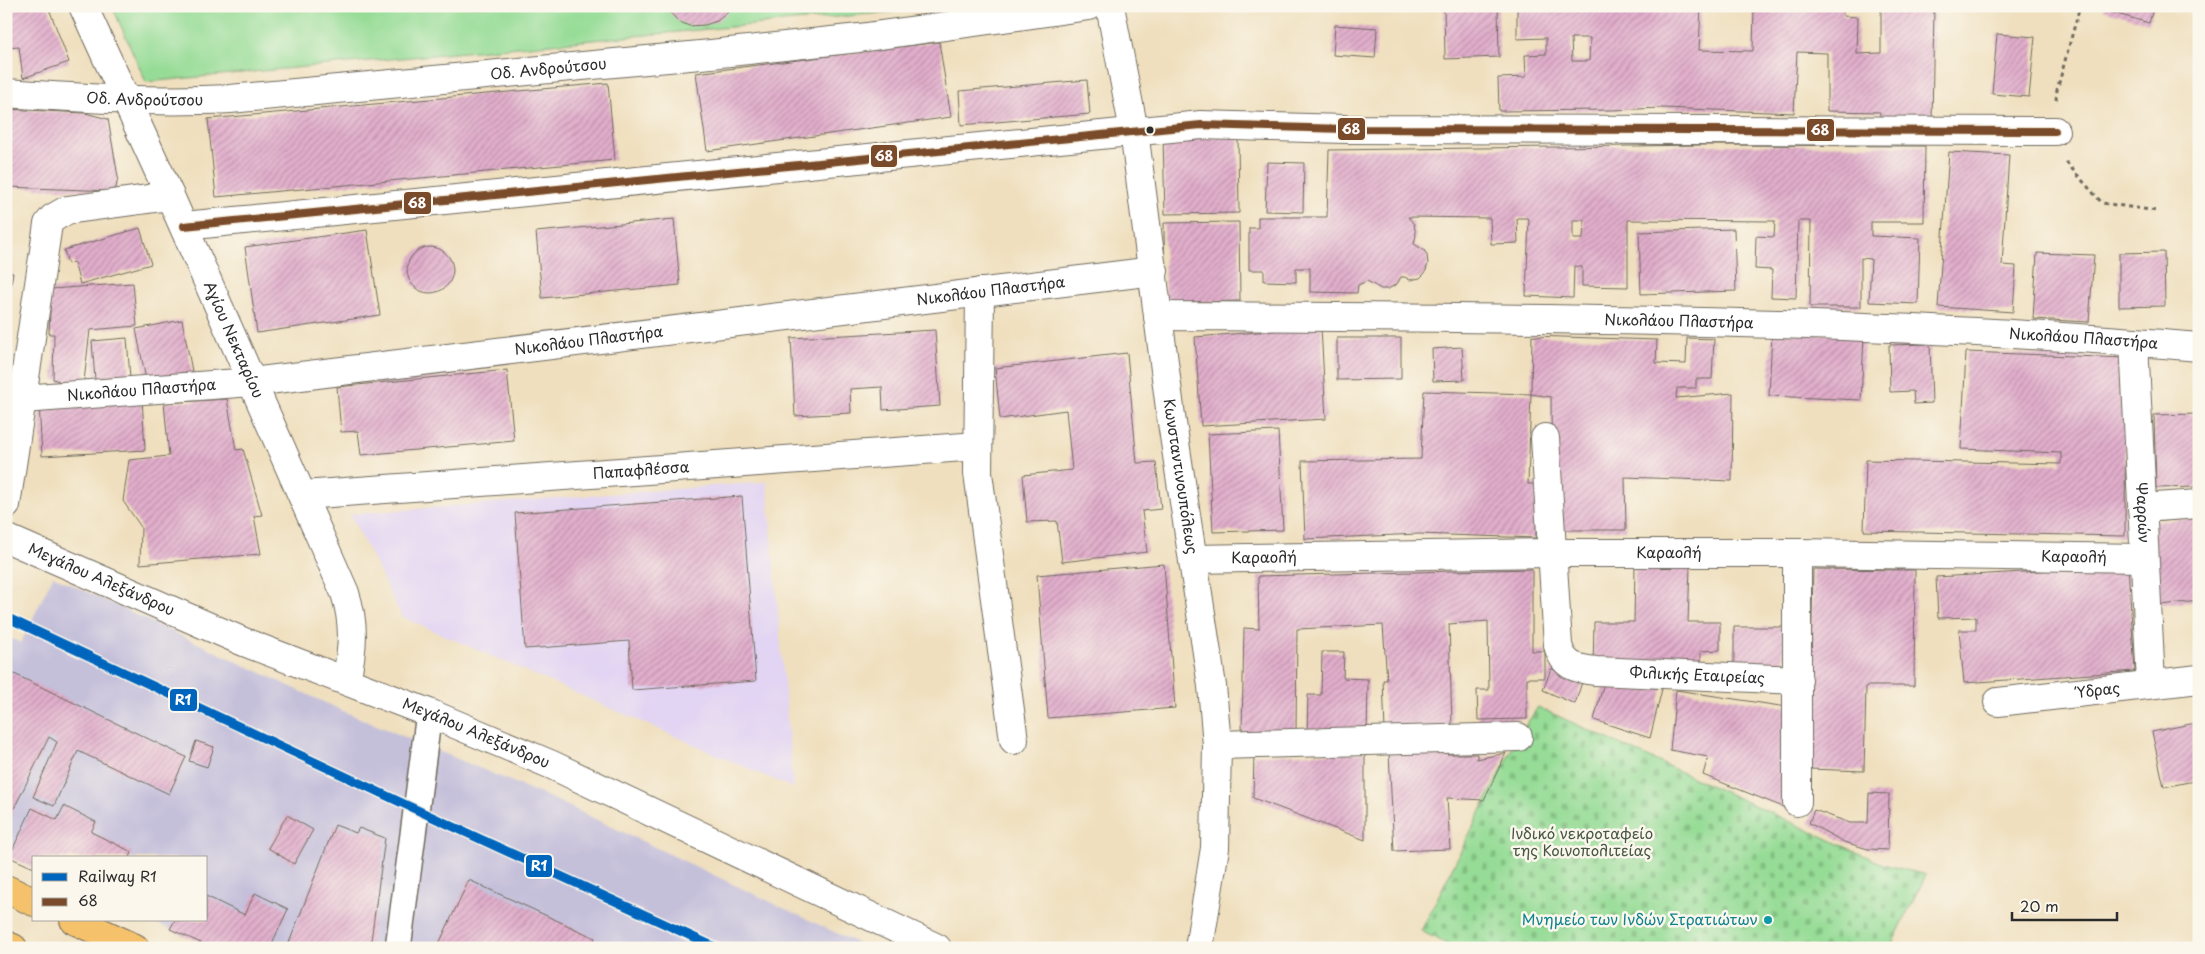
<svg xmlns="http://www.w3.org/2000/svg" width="2205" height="954" viewBox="0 0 2205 954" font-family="'Playpen Sans',sans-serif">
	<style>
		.built { fill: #e2d4f3 }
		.industrial { fill: #c5c0da }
		.green { fill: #96dc96; stroke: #608460 }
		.cemetery { fill: url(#cemetery-stones); stroke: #608460 }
		.building { fill: url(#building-hatch); fill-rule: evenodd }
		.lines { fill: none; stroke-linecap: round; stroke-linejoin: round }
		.pedestrian-casing { stroke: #706a5e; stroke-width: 28 }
		.minor-casing { stroke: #706a5e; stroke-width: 30 }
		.tertiary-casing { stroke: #706a5e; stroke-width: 30 }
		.primary-casing { stroke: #706a5e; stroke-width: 30 }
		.path { stroke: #706a5e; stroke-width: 3; stroke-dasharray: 4 4; stroke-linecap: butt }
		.pedestrian { stroke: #fff; stroke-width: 25 }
		.minor { stroke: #fff; stroke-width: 28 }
		.tertiary { stroke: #fff; stroke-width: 28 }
		.primary { stroke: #f5c16b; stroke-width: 28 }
		.bus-1-casing { stroke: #fbf7ec; stroke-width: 11 }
		.bus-1 { stroke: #7a4b2a; stroke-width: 8 }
		.rail-1-casing { stroke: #fbf7ec; stroke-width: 12 }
		.rail-1 { stroke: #0065bd; stroke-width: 9 }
		.bus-dot { fill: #2b2b2b; stroke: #fbf7ec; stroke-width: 2 }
		.culture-dot { fill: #0f9aa8; stroke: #fbf7ec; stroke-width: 2 }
		.labels { text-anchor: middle; stroke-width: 5; stroke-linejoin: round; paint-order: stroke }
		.street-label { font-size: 15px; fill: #2b2b2b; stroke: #fbf7ec }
		.park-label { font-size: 15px; fill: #465746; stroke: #fbf7ec }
		.culture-label { font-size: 15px; fill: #0d838f; stroke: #fbf7ec; text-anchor: end }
		.line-badge { stroke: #fbf7ec; stroke-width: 2 }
		.badge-label { font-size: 14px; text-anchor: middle; font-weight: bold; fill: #fff }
	</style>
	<defs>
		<pattern id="cemetery-stones" width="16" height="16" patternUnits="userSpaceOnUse" patternTransform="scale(1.25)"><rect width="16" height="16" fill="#96dc96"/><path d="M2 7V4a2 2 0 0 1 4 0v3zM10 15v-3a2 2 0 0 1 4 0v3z" fill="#81bd81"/></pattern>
		<pattern id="building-hatch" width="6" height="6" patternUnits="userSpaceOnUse" patternTransform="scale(1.25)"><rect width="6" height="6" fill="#e2aecc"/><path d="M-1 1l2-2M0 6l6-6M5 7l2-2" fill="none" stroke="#b78ea6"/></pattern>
	</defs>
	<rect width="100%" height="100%" fill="#fbf7ec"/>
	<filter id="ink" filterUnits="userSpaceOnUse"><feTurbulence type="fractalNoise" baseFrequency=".02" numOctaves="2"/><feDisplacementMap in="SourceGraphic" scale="10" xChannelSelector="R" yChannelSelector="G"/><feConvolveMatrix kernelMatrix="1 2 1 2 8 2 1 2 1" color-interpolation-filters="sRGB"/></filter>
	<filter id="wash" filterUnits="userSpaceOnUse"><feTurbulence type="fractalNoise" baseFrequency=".0096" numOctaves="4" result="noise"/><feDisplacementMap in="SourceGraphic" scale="20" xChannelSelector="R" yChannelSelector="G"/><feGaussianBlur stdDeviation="1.12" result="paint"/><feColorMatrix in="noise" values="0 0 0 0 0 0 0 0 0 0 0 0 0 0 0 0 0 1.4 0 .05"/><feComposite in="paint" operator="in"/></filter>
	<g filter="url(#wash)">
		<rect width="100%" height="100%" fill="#efdfbe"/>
		<path class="built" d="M767 482 793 788 402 617 350 514Z"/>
		<path class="industrial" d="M53 576 343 711 553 799 868 948H212L149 920H206V858H34V868L6 856V636L21 643Z"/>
		<path class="green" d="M112 6H954L146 82Z"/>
		<path class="cemetery" d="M1538 707 1883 864 1926 875 1890 948H1455L1421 931 1518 737Z"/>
		<g id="blocks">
			<path class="building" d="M6 6H48L69 62 23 78 19 47 6 48Z
				M664 6H730L727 13 717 21 705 25 689 26 678 21Z
				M1444 6H1498L1499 57 1445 59Z
				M1517 6H1701L1699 50 1753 51 1754 6H1843V16L1858 17 1857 54 1881 53V6H1934L1932 123 1880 122V112L1827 111V53L1797 52 1794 113 1662 108 1612 110 1499 111 1498 78 1526 77 1525 55 1546 54V38L1517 39ZM1571 38H1590L1589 61H1572Z
				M2104 6H2154L2149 23 2103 10Z
				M1335 25 1377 28 1375 58 1333 55Z
				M1997 34 2035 37 2029 97 1992 94Z
				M939 42 951 117 707 151 696 73Z
				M1087 80 1090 114 961 125 959 91Z
				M608 83 615 160 216 197 208 119Z
				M6 109 85 113 108 119 118 177 116 188 112 191 6 187Z
				M1238 137 1239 213 1165 214 1163 138Z
				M1704 145 1925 146 1924 222H1871V236L1920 238 1918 304 1869 302 1871 259 1861 258V307H1810L1811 221H1798L1796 298 1771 297 1772 270 1755 269 1756 236 1774 237 1775 221 1628 220V287L1582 286V267L1574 266 1573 298 1526 296 1529 219 1526 218H1517L1518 243 1491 244 1490 218 1408 217 1414 224 1416 235 1414 244 1424 250 1427 255 1428 264 1425 273 1420 278 1410 280 1405 277H1401L1397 284 1388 289H1381L1367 281 1358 285 1357 293 1310 292V268H1296V282L1264 281V270H1249V228H1258V217H1327L1329 150ZM1573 220H1584L1583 239H1573Z
				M1949 152 2009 155 2002 265 2016 266 2013 312 1938 307Z
				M1267 162 1304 163 1303 212 1265 211Z
				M674 219 680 285 542 298 536 232Z
				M1239 222 1240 301 1165 303 1164 223Z
				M140 228 151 264 80 284 74 262 68 264 64 250Z
				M1734 229 1736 291 1641 294 1639 232Z
				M367 230 380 315 257 333 245 247Z
				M407 270a23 23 0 1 1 46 0a23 23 0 1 1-46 0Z
				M2164 252 2165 306 2119 307V253Z
				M2037 253 2094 255 2089 322 2033 319Z
				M6 272 13 273 7 306 6 305Z
				M133 283 137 326 90 330 84 381 59 388V381L53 379 54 334H49L51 289Z
				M182 320 193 376 147 385 136 329Z
				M1321 327 1326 419 1201 426 1195 337Z
				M935 330 940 406 883 410 882 387 850 389 851 413 795 416 791 338Z
				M1772 332 1864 336 1861 400 1769 396Z
				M1532 336 1657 340 1656 363 1686 364 1687 338 1714 339 1712 379H1696V388H1677L1676 398 1733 393 1732 481 1625 477 1626 530H1552L1551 397 1531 394Z
				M127 338 130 378 95 380 92 341Z
				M1337 338H1401V379L1337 380Z
				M1930 344 1932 403 1914 404 1913 391 1890 392 1889 345Z
				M1462 347 1464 380 1433 381 1432 349Z
				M1966 352 2126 358 2125 536 1864 531 1866 460 2061 464V453L1961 449Z
				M1127 353 1137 463 1156 462 1161 509 1142 511 1147 552 1062 562 1057 521 1027 522 1023 475 1072 470 1066 410 1000 419 995 368Z
				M507 370 514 441 361 455 358 431 341 432 337 387Z
				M1424 391 1531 394 1528 484H1537L1536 538 1419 534 1305 539 1302 461 1421 459Z
				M142 397 145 450 42 456 39 403Z
				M227 399 236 450 243 449 262 515 254 516 261 554 140 564 141 527 123 501 129 460 169 456 164 403Z
				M2199 414V487L2156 488 2154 415Z
				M1278 431 1283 530 1213 532 1208 434Z
				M742 496 756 681 632 690 629 641 525 649 515 513Z
				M2199 518V601L2160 605 2152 522Z
				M1164 564 1175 708 1048 718 1037 575Z
				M1635 566 1690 567 1688 622H1720V650L1701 651V672L1593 671 1594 622H1634Z
				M2128 566 2135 671 1964 683 1959 630H1976V617L1938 618 1936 577Z
				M1532 569V651H1545V678H1527V719L1478 720 1477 690H1489L1488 621 1449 624 1452 726 1385 730 1383 680H1387L1383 625 1297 629 1296 733H1242L1244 628 1259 629 1258 576Z
				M1813 569 1915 570 1914 686H1866L1864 771 1809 769Z
				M1734 627H1784L1783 676 1734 675Z
				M1322 652H1344L1343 678 1368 679 1367 737 1307 735 1308 695H1321Z
				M1551 669 1584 676 1575 704 1543 690Z
				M6 670 186 757 169 794 78 751 54 806 33 797 57 742 49 737 6 825Z
				M1604 682 1662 689 1650 738 1594 720Z
				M1676 690 1793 708V811L1703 775 1708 757 1670 750Z
				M2195 723 2199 739V780L2164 787 2152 732Z
				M196 741 214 747 207 767 189 761Z
				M1447 751V754H1477V759L1506 753 1484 800 1447 798 1450 849 1394 851 1389 753Z
				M1365 753V840L1253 798 1254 755Z
				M1869 793 1889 794 1888 850 1868 849 1844 842 1809 823 1814 810 1850 823H1868Z
				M64 806 96 822 91 832 132 852 130 858H34V868L9 857 32 808 57 820Z
				M287 815 313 830 294 864 268 848Z
				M335 825 356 833 359 828 385 838 370 948H287Z
				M469 880 595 938 591 948H437Z
				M255 893 288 909 270 948H212L170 929 175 920H206V896L245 915Z"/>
		</g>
	</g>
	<g filter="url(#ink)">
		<use href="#blocks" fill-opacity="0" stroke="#706a5e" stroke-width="1"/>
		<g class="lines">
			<defs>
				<path id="pedestrian" d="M398 948 429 713"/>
				<g id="minor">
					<path id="s1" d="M6 93C80 98 155 103 230 99L711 54 859 38 1089 6"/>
					<path d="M184 226 1201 125 1345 129 2055 131"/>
					<path d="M980 292 978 473 1014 740"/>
					<path id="s2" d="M1158 316C1505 318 1853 318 2199 347"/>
					<path id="s3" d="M2134 342 2151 684"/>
					<path id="s4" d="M23 399 252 382 1154 271"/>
					<path id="s5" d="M1545 438 1558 645C1563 666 1576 669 1596 671L1798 680"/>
					<path id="s6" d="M303 495 978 446"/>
					<path d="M6 505 48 224 53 218 67 210 170 196"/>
					<path d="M2142 508 2199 504"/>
					<path d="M1797 553V802"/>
					<path id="s7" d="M1193 559 1551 553H1797L2144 558"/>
					<path id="s8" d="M1998 702 2199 679"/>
					<path d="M1217 745 1518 737"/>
				</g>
				<g id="tertiary">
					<path id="s9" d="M83 6 170 196 345 593C355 624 353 649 346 680"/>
					<path id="s10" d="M1110 6 1134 131 1171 416 1212 686 1217 745 1215 848 1199 948"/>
					<path id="s11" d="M6 538 244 642 429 713 552 765 937 948"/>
				</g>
				<path id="primary" d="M6 889 34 902
					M74 920 135 948
					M6 945 13 948"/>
			</defs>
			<use href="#pedestrian" class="pedestrian-casing"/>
			<use href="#minor" class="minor-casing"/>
			<use href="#tertiary" class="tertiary-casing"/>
			<use href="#primary" class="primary-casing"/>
			<path class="path" d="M2056 100 2057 90 2080 6
				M2066 162 2102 203 2157 211"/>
			<use href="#pedestrian" class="pedestrian"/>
			<use href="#minor" class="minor"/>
			<use href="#tertiary" class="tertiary"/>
			<use href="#primary" class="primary"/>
			<defs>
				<path id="bus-1" d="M184 226 1201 125 1345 129 2055 131"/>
			</defs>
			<use href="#bus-1" class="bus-1-casing"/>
			<use href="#bus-1" class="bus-1"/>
			<defs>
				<path id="rail-1" d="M6 617 402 803 717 948"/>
			</defs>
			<use href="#rail-1" class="rail-1-casing"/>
			<use href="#rail-1" class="rail-1"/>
		</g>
	</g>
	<circle class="bus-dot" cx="1150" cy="130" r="4.5"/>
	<circle class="culture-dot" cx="1768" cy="920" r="5"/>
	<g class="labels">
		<g class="street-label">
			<text dy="5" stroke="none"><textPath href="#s1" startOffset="544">Οδ. Ανδρούτσου</textPath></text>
			<text dy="5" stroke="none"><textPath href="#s1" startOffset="139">Οδ. Ανδρούτσου</textPath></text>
			<text dy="5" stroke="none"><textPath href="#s4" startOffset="974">Νικολάου Πλαστήρα</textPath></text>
			<text dy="5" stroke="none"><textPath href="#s2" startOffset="521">Νικολάου Πλαστήρα</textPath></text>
			<text dy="5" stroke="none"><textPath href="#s2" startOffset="926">Νικολάου Πλαστήρα</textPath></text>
			<text dy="5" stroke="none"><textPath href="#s9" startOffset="366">Αγίου Νεκταρίου</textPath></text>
			<text dy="5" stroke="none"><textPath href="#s4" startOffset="569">Νικολάου Πλαστήρα</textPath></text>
			<text dy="5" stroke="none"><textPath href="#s4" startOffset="119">Νικολάου Πλαστήρα</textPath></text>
			<text dy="5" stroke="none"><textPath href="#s6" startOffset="339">Παπαφλέσσα</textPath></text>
			<text dy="5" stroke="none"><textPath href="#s10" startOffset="476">Κωνσταντινουπόλεως</textPath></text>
			<text dy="5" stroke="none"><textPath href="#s3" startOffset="171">Ψαρρών</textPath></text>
			<text dy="5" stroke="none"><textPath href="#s7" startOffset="476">Καραολή</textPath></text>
			<text dy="5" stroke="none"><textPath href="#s7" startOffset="881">Καραολή</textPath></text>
			<text dy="5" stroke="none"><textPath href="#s7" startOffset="71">Καραολή</textPath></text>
			<text dy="5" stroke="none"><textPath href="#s11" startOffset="104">Μεγάλου Αλεξάνδρου</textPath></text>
			<text dy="5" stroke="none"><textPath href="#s5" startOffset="359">Φιλικής Εταιρείας</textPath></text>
			<text dy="5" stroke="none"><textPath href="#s8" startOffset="101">Ύδρας</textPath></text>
			<text dy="5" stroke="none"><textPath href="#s11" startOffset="509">Μεγάλου Αλεξάνδρου</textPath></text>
		</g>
		<g class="park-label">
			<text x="1582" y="839">Ινδικό νεκροταφείο<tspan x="1582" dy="17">της Κοινοπολιτείας</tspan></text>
		</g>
		<g class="culture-label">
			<text x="1758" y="925">Μνημείο των Ινδών Στρατιώτων</text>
		</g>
	</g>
	<g class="line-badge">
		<rect x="1337" y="117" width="29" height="24" rx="5" fill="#7a4b2a"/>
		<rect x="1806" y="118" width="29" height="24" rx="5" fill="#7a4b2a"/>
		<rect x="870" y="144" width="28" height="24" rx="5" fill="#7a4b2a"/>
		<rect x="403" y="191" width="29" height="24" rx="5" fill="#7a4b2a"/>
		<rect x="169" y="688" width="29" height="24" rx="5" fill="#0065bd"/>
		<rect x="525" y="854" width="28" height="24" rx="5" fill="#0065bd"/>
	</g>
	<g class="badge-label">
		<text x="1351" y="134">68</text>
		<text x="1820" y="135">68</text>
		<text x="884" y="161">68</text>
		<text x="417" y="208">68</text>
		<text x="183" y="705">R1</text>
		<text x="539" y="871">R1</text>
	</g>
	<rect width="2205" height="954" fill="none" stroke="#fbf7ec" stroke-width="25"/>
	<rect x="32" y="856" width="175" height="65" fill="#fbf7ec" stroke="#a8a59f"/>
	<rect x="42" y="873" width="25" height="8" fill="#0065bd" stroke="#a8a59f"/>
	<text x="78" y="882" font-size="15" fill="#2b2b2b">Railway R1</text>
	<rect x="42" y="898" width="25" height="8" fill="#7a4b2a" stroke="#a8a59f"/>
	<text x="78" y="906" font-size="15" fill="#2b2b2b">68</text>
	<path d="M2012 912v8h105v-8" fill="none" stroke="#2b2b2b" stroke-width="2.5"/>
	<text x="2020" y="912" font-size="15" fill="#2b2b2b" stroke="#fbf7ec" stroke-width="4" paint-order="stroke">20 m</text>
</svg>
